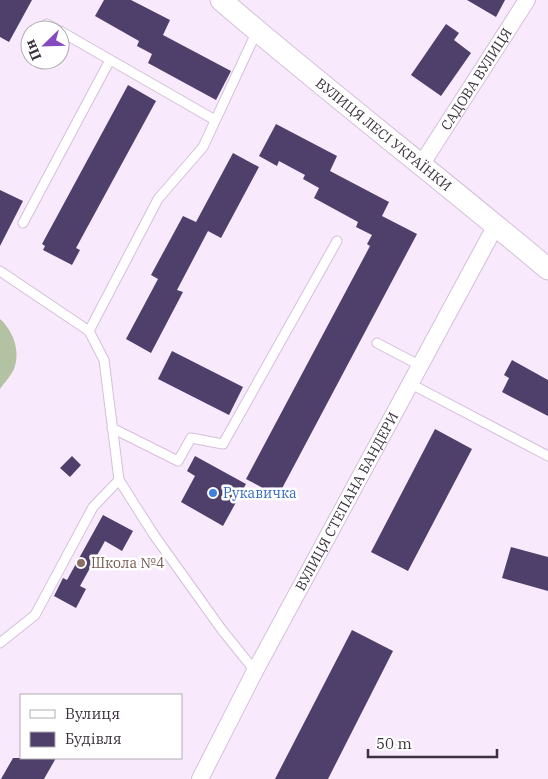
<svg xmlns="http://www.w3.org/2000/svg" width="548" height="779" viewBox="0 0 548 779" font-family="'IBM Plex Serif',serif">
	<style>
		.green { fill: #b2c2a2 }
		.building { fill: #4f3f6b }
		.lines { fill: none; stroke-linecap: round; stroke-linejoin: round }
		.service-casing { stroke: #d3c0d8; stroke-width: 11 }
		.minor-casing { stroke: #d3c0d8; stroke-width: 18 }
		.tertiary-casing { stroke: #d3c0d8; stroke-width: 23 }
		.service { stroke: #fff; stroke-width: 9 }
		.minor { stroke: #fff; stroke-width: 16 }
		.tertiary { stroke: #fff; stroke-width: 21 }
		.shop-dot { fill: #3f7fe0; stroke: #fff; stroke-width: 2 }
		.education-dot { fill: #8d6e63; stroke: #fff; stroke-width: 2 }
		.labels { text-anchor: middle; stroke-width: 5; stroke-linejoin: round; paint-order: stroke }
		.street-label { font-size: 14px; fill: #3a323c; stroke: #fff }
		.shop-label { font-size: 14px; fill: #366cbe; stroke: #fff; text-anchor: start }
		.education-label { font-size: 14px; fill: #785e54; stroke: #fff; text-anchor: start }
	</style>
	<rect width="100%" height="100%" fill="#f9e9fd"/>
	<path class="green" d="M0 319C13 331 21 351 14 369 11 376 4 383 0 389Z"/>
	<path class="building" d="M0 0H32L9 42 0 37Z
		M104 0H131L170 20 163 35 231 71 216 100 148 63 152 54 137 46 139 41 95 16Z
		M467 0H505L496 17Z
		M446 24 459 33 454 40 471 53 441 96 411 75Z
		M128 85 156 101 76 248 80 250 72 265 43 250 45 246 42 244Z
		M276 124 337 156 330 171 389 202 382 216 417 234 278 496 246 479 370 246 367 244 372 235 356 227 358 222 314 198 319 188 303 179 305 175 279 161 277 166 259 156Z
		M233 153 259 167 221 238 208 231 177 290 183 292 151 353 126 339 158 279 151 275 183 216 196 222Z
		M0 190 23 201 0 246Z
		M172 351 243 387 229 415 158 379Z
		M512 360 548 380V416L502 392 509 378 504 375Z
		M435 429 472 449 408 571 371 552Z
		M72 456 81 465 70 477 60 468Z
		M195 456 246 484 223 526 181 502 195 476 187 471Z
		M103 515 133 531 122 551 105 541 80 586 86 589 76 608 54 596 63 578 67 580Z
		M511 547 548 557V591L502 578Z
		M352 630 393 651 328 779H275Z
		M13 758H56L44 779H1Z"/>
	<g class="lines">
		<defs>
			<path id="service" d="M47 24 58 30
				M60 31 215 120
				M23 223 110 60
				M0 271 89 331 104 360 119 480 154 535 222 630 255 671
				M89 331 158 199 203 147 257 31
				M377 343 421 366
				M411 384 548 456
				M112 428 178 461 191 438 223 444 337 241
				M0 643 35 615 93 507 119 480"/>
			<g id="minor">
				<path id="s1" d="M421 165 527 0"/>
				<path id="s2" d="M200 779 255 671 496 225"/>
			</g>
			<g id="tertiary">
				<path id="s3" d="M221 0C328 92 440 178 548 269"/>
			</g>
		</defs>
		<use href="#service" class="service-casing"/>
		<use href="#minor" class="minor-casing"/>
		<use href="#tertiary" class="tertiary-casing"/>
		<use href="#service" class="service"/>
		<use href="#minor" class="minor"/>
		<use href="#tertiary" class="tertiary"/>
	</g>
	<circle class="shop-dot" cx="213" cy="493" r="5"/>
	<circle class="education-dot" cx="81" cy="563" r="5"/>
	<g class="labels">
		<g class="street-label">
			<text dy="5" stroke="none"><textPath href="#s1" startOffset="102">САДОВА ВУЛИЦЯ</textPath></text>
			<text dy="5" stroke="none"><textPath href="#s3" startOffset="211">ВУЛИЦЯ ЛЕСІ УКРАЇНКИ</textPath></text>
			<text dy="5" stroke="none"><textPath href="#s2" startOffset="314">ВУЛИЦЯ СТЕПАНА БАНДЕРИ</textPath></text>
		</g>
		<g class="shop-label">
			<text x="223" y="498">Рукавичка</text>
		</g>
		<g class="education-label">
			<text x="91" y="568">Школа №4</text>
		</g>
	</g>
	<rect x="20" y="694" width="162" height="65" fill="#ffffff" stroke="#b0adb1"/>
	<rect x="30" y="710" width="25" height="8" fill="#ffffff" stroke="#b0adb1"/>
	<text x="65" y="719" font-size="15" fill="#3a323c">Вулиця</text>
	<rect x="30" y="732" width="25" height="15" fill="#4f3f6b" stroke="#b0adb1"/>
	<text x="65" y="744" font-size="15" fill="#3a323c">Будівля</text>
	<g transform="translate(45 45) rotate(247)"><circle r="24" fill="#ffffff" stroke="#b0adb1"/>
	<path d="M0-4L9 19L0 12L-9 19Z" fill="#864ac0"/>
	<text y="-8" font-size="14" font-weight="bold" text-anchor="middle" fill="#3a323c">Пн</text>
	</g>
	<path d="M368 749v8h129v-8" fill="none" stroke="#3a323c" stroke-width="2.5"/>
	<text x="376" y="749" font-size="15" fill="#3a323c" stroke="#ffffff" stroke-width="4" paint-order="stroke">50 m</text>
</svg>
